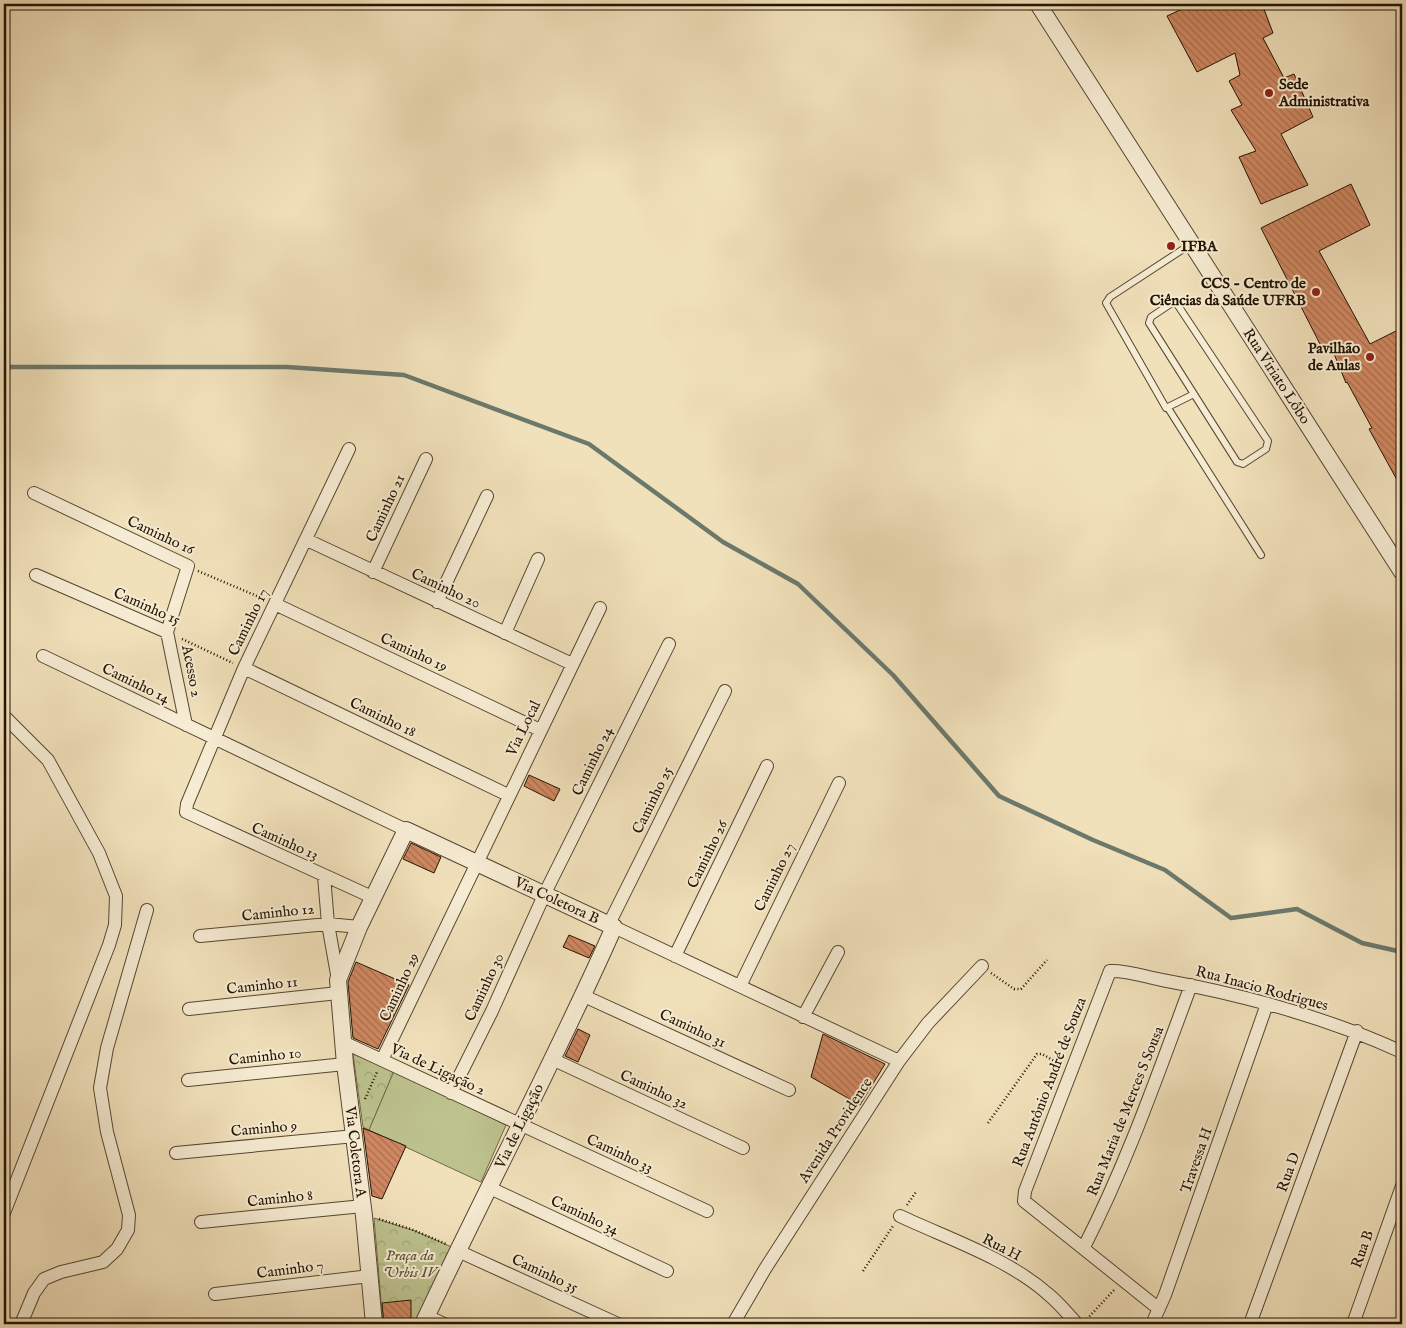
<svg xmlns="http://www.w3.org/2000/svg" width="1406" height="1328" viewBox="0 0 1406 1328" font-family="'IM FELL English',serif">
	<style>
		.park { fill: url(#park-crowns); stroke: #706a48 }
		.pitch { fill: #bdc28e; stroke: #706a48 }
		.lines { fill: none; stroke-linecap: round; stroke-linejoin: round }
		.stream { stroke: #6b796c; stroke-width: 4.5 }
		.building { fill: url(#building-back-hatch); stroke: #231301 }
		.service-casing { stroke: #564630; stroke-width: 8 }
		.minor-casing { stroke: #564630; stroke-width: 14 }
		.tertiary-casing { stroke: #564630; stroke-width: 18 }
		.path { stroke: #231301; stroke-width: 2.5; stroke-dasharray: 1 2.5; stroke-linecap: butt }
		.service { stroke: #f6ecd3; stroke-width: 6 }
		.minor { stroke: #f6ecd3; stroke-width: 12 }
		.tertiary { stroke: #f6ecd3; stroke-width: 16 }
		.poi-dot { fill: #8f2418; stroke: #f6ecd3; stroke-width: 2 }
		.labels { text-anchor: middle; stroke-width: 4; stroke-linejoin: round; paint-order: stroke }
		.poi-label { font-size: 15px; font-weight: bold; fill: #231301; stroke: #f6ecd3; text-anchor: start }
		.street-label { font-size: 15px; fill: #231301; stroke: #f6ecd3 }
		.park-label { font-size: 15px; font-style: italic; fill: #595032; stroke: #f6ecd3 }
	</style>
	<defs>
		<pattern id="park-crowns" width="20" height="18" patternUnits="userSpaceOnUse" patternTransform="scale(1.25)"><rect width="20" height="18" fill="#bdc28e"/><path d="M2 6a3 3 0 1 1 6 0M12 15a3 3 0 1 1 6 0" fill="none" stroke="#a2a679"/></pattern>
		<pattern id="building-back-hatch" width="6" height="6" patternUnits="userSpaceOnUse" patternTransform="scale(1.25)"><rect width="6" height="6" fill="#d08862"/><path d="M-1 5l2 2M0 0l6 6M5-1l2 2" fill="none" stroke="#a86e4e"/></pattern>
	</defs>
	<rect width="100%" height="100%" fill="#f1e1bb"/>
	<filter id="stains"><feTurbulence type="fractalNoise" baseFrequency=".004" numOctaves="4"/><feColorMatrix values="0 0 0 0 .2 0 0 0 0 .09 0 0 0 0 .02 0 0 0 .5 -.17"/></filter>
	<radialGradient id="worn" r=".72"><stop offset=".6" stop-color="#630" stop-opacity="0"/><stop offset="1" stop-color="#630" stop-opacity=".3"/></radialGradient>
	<path class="park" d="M353 1054 394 1071 369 1130 363 1127Z
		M374 1218 415 1231 454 1248 417 1324H383Z"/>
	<path class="pitch" d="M394 1071 506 1125 481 1182 369 1130Z"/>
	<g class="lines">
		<path class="stream" d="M4 367H287L404 375 589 444 723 542 798 584 893 675 999 796 1093 840 1165 870 1231 918 1297 909 1362 943 1402 952"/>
	</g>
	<path class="building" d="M1193 4H1262L1273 33 1263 38 1284 78 1294 74 1313 117 1281 134 1308 185 1261 204 1239 157 1256 151 1231 110 1242 105 1229 81 1240 75 1235 53 1197 72 1167 16Z
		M1351 184 1370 225 1319 251 1370 344 1402 328V489L1369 429 1372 428 1347 382 1346 383 1330 344 1322 348 1261 228Z
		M529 775 560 789 554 801 524 786Z
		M411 843 441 857 434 873 403 859Z
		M569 935 595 946 589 958 563 947Z
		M356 962 409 985 378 1049 353 1038 348 982Z
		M578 1029 590 1035 578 1062 565 1056Z
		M823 1034 885 1064 860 1105 811 1077Z
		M363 1128 406 1146 382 1199 372 1196Z
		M411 1300V1322L384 1324 382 1303Z"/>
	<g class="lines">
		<defs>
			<path id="service" d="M1191 244 1110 297 1106 303 1166 408 1194 394
				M1175 301 1268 441 1266 449 1243 464 1237 462 1149 323 1151 317Z
				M1168 408 1261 555"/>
			<path id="minor" d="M349 449 244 668 187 804 186 812 372 897
				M34 493 188 566 167 632 186 725
				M307 540 572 664
				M373 572 426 459
				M36 575 167 632
				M437 602 487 496
				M275 604 540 730
				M505 633 538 559
				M43 656 406 830
				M244 668 508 795
				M4 716 48 760 99 853 116 896 115 925 109 945 4 1213
				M324 876 328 924 338 980
				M609 924 725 691
				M614 927 899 1061
				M200 936 328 924 359 927
				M675 956 767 766
				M740 986 839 783
				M584 996 789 1090
				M189 1009 338 993
				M803 1017 838 952
				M343 1042 707 1211
				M552 1059 743 1148
				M382 1060 600 608
				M188 1080 345 1064
				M451 1093 492 1011 545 893 669 644
				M176 1153 355 1136
				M490 1188 667 1271
				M900 1216C949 1239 1007 1258 1048 1294 1059 1303 1068 1314 1077 1324
				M201 1222 363 1206
				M1084 1247C1127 1163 1158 1074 1191 985
				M458 1251 618 1324
				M215 1294 370 1276
				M1159 1309 1024 1201 1025 1191 1110 971C1126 970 1146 977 1162 980 1244 995 1326 1017 1402 1052
				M427 1316 444 1324
				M21 1324 34 1293 44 1279 61 1272 103 1262 117 1249 128 1230 129 1215 107 1132 100 1088 107 1048 147 910
				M733 1324 765 1269 899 1061 928 1023 982 966
				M1152 1324 1165 1295 1267 1004
				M1250 1324 1357 1031
				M1353 1324 1402 1186"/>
			<path id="tertiary" d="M1038 4 1402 572
				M374 1324 364 1216 345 1064 338 980 359 927 406 830 614 927C555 1061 485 1191 423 1324"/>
		</defs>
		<use href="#service" class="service-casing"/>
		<use href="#minor" class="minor-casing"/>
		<use href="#tertiary" class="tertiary-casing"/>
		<path class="path" d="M198 571 264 599
			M182 639 233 663
			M991 973 1014 989H1021L1047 960
			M365 1099 377 1072
			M988 1123 1037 1054H1042L1061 1065
			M907 1205 916 1192
			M379 1219 411 1229 446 1244
			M863 1271 893 1226
			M1087 1319 1114 1290"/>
		<use href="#service" class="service"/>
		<use href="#minor" class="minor"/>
		<use href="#tertiary" class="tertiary"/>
	</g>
	<g class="poi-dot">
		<circle cx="1269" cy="93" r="5"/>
		<circle cx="1171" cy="246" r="5"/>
		<circle cx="1316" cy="292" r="5"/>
		<circle cx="1370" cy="357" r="5"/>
	</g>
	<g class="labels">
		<g class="poi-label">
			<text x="1279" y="89">Sede<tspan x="1279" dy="17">Administrativa</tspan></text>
			<text x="1181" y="251">IFBA</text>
			<text x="1306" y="288" text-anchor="end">CCS - Centro de<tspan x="1306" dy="17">Ciências da Saúde UFRB</tspan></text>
			<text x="1360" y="353" text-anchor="end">Pavilhão<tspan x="1360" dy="17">de Aulas</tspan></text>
		</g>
		<g class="street-label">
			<text transform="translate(1277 376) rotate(57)" y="5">Rua Viriato Lôbo</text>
			<text transform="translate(385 508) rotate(-65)" y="5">Caminho 21</text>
			<text transform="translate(161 535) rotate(25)" y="5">Caminho 16</text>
			<text transform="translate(446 588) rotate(25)" y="5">Caminho 20</text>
			<text transform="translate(147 606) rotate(24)" y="5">Caminho 15</text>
			<text transform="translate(248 622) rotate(-64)" y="5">Caminho 17</text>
			<text transform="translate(414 652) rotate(25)" y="5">Caminho 19</text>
			<text transform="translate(192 671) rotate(79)" y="5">Acesso 2</text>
			<text transform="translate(136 683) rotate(26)" y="5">Caminho 14</text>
			<text transform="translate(383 717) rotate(26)" y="5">Caminho 18</text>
			<text transform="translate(523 728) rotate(-64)" y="5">Via Local</text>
			<text transform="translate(592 761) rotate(-64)" y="5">Caminho 24</text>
			<text transform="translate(652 800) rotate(-64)" y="5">Caminho 25</text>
			<text transform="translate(285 841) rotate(24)" y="5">Caminho 13</text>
			<text transform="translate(707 854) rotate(-64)" y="5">Caminho 26</text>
			<text transform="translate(774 877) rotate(-64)" y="5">Caminho 27</text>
			<text transform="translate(557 900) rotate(25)" y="5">Via Coletora B</text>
			<text transform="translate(278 912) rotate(-6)" y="5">Caminho 12</text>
			<text transform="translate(262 985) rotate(-6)" y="5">Caminho 11</text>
			<text transform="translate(399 987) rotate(-65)" y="5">Caminho 29</text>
			<text transform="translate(484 987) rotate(-65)" y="5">Caminho 30</text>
			<text transform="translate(1262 988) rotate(15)" y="5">Rua Inacio Rodrigues</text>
			<text transform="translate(693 1028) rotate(25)" y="5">Caminho 31</text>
			<text transform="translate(265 1056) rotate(-6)" y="5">Caminho 10</text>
			<text transform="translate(438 1069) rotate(25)" y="5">Via de Ligação 2</text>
			<text transform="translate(1049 1082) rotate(-69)" y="5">Rua Antônio André de Souza</text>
			<text transform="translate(654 1089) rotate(25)" y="5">Caminho 32</text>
			<text transform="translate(1125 1111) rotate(-68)" y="5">Rua Maria de Merces S Sousa</text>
			<text transform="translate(519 1126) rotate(-64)" y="5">Via de Ligação</text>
			<text transform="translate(264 1128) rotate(-5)" y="5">Caminho 9</text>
			<text transform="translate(835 1130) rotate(-57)" y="5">Avenida Providence</text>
			<text transform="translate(356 1152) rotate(83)" y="5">Via Coletora A</text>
			<text transform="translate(620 1153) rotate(25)" y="5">Caminho 33</text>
			<text transform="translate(1196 1160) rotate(-71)" y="5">Travessa H</text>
			<text transform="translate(1288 1172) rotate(-70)" y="5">Rua D</text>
			<text transform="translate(280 1198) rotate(-6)" y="5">Caminho 8</text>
			<text transform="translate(585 1215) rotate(25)" y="5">Caminho 34</text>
			<text transform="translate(1002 1247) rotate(27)" y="5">Rua H</text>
			<text transform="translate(1362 1249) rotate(-70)" y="5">Rua B</text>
			<text transform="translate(290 1269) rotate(-7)" y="5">Caminho 7</text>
			<text transform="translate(545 1273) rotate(25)" y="5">Caminho 35</text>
		</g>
		<g class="park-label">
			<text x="410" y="1260">Praça da<tspan x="410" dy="17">Urbis IV</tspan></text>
		</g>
	</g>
	<rect width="1406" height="1328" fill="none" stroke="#f1e1bb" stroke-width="20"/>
	<rect x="5" y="5" width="1396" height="1318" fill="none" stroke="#231301" stroke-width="2.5"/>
	<rect x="10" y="10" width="1386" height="1308" fill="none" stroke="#231301"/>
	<rect width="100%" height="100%" filter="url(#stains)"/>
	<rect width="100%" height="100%" fill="url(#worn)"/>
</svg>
